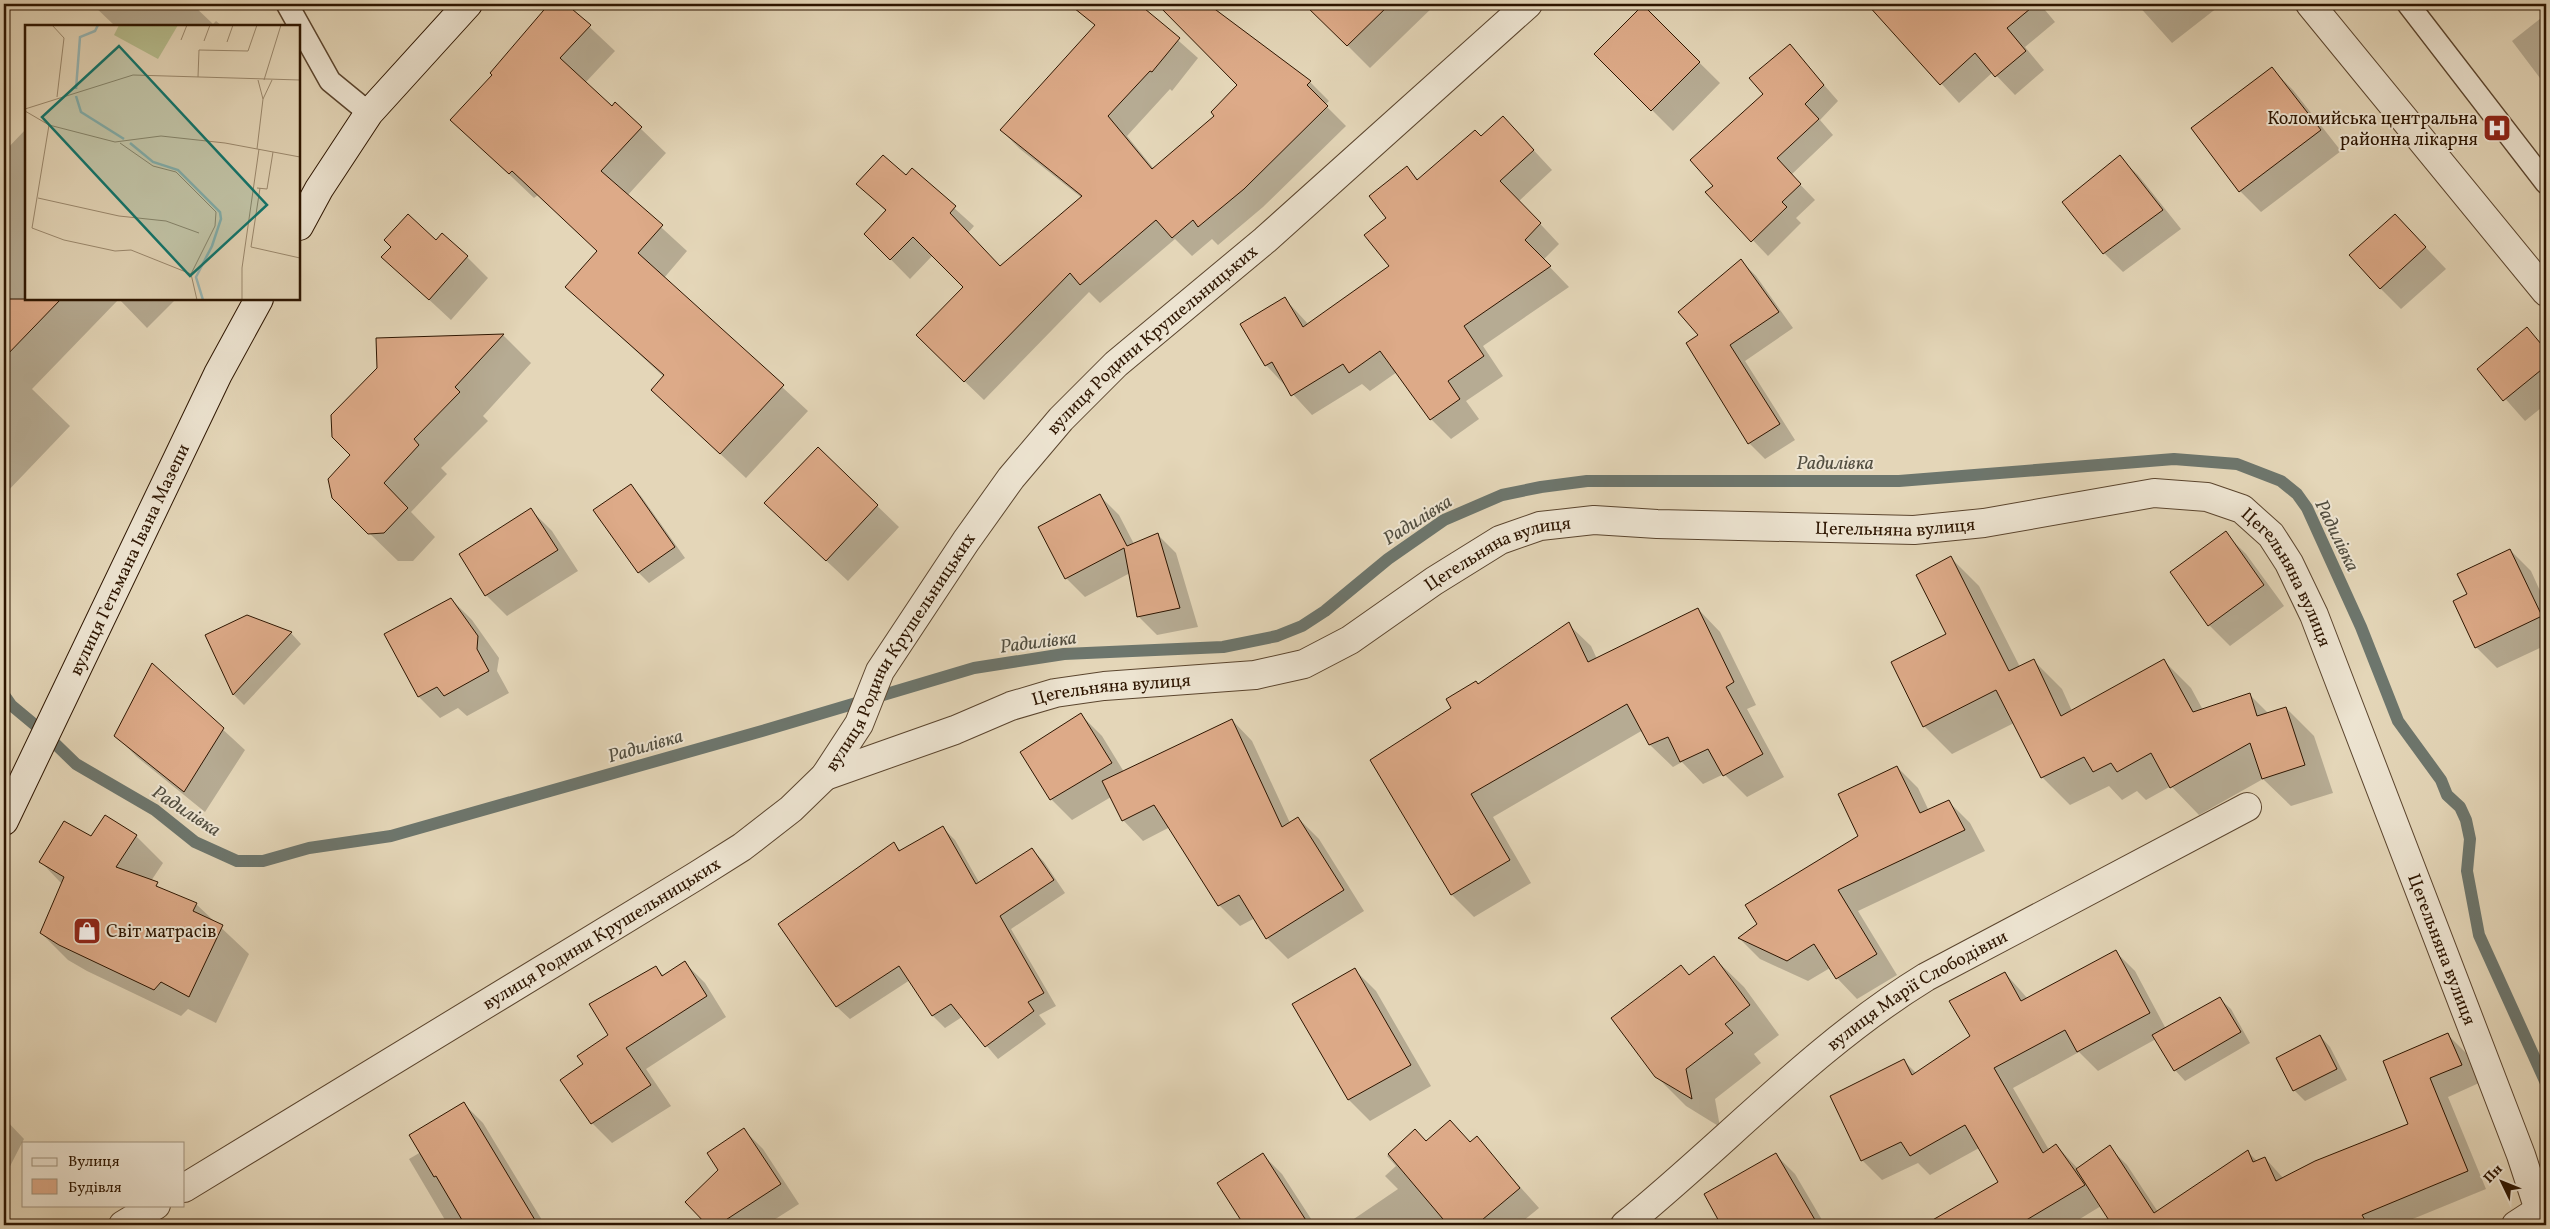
<svg xmlns="http://www.w3.org/2000/svg" width="2550" height="1229" viewBox="0 0 2550 1229" font-family="Vollkorn,serif">
	<style>
		.shadow { fill: #0003 }
		.lines { fill: none; stroke-linecap: round; stroke-linejoin: round }
		.stream { stroke: #6d766d; stroke-width: 12 }
		.building { fill: #da8; stroke: #2d1500 }
		.lane-casing { stroke: #5b452e; stroke-width: 24 }
		.street-casing { stroke: #5b452e; stroke-width: 30 }
		.secondary-casing { stroke: #2d1500; stroke-width: 30 }
		.lane { stroke: #ede4d1; stroke-width: 21 }
		.street { stroke: #ede4d1; stroke-width: 28 }
		.secondary { stroke: #ede4d1; stroke-width: 28 }
		.labels { text-anchor: middle; stroke-width: 4; stroke-linejoin: round; paint-order: stroke }
		.poi-label { font-size: 18px; fill: #2d1500; stroke: #ede4d1; text-anchor: end }
		.street-label { font-size: 18px; fill: #2d1500; stroke: #ede4d1 }
		.water-label { font-size: 19px; font-style: italic; fill: #524e40; stroke: #ede4d1 }
		.inset-river { fill: none; stroke: #97b7b6; stroke-width: 2.5 }
		.inset-road { fill: none; stroke: #9b896e; stroke-width: 1 }
		.view { fill: #0f766e; fill-opacity: 0.15; stroke: #0f766e; stroke-width: 2.5 }
		.inset-edge { fill: none; stroke: #2d1500; stroke-width: 2.5 }
	</style>
	<rect width="100%" height="100%" fill="#e4d6b8"/>
	<filter id="stains"><feTurbulence type="fractalNoise" baseFrequency=".004" numOctaves="4"/><feColorMatrix values="0 0 0 0 .2 0 0 0 0 .09 0 0 0 0 .02 0 0 0 .5 -.17"/></filter>
	<radialGradient id="worn" r=".72"><stop offset=".6" stop-color="#630" stop-opacity="0"/><stop offset="1" stop-color="#630" stop-opacity=".3"/></radialGradient>
	<path class="shadow" d="M92 4H192L213 24 216 21 222 26H115Z
		M551 4H565L615 51 585 83 612 108 615 104 666 153 627 196 687 251 664 278 808 411 746 478 652 390 664 377 567 287 598 251 538 195 534 198 452 120 494 75 492 73Z
		M1105 4H1137L1198 58 1172 91 1170 89 1127 136 1154 169 1216 116 1239 85 1185 30 1205 4 1310 82 1329 101 1325 105 1346 126 1263 207 1218 245 1212 239 1192 256 1175 239 1100 303 1089 292 984 400 936 354 965 287 933 255 910 279 866 234 886 211 858 184 906 176 912 170 974 226 968 233 1001 267 1082 198 1020 149 1001 130 1096 26 1091 20Z
		M1306 4H1436L1370 68Z
		M1875 4H2040L2055 22 2025 47 2044 70 2015 95 1993 72 1959 103 1872 7Z
		M2137 4H2222L2172 43Z
		M2539 4H2546V13Z
		M1643 7 1720 83 1673 131 1596 54Z
		M2546 14V86L2512 41Z
		M1790 46 1838 101 1820 120 1833 135 1791 175 1815 200 1796 218 1801 223 1768 256 1707 192 1714 186Z
		M2272 69 2293 90 2341 151 2261 212 2240 191Z
		M1503 117 1552 170 1519 201 1559 244 1543 260 1569 287 1483 346 1503 376 1466 401 1479 419 1451 439 1431 419 1397 372 1370 391 1362 384 1312 415 1266 365 1285 299 1309 325 1390 266 1387 218 1407 168 1419 180 1481 137Z
		M26 129V299H176L147 328 119 299 32 389 70 426 4 495V152Z
		M2119 157 2138 175 2181 229 2123 272 2104 253 2064 203Z
		M2395 215 2446 269 2401 309 2380 288Z
		M383 257H467L488 278 451 320Z
		M1740 260 1756 276 1793 328 1745 361 1795 440 1765 459 1749 443 1699 336Z
		M2527 329 2546 348V404L2525 421 2479 369Z
		M503 335 531 363 483 416 488 421 441 468 447 474 411 512 435 537 413 561H398L333 498 352 455 378 369 377 339Z
		M818 449 899 527 848 581 787 524Z
		M631 486 641 496 685 558 649 583 639 573Z
		M1100 496 1119 515 1134 544 1157 534 1176 553 1198 627 1157 635 1138 616 1130 573 1085 597 1066 578Z
		M531 510 552 531 578 571 507 616 486 595Z
		M2225 533 2246 554 2284 606 2230 646 2209 625Z
		M2510 550 2531 571 2546 604V645L2497 668 2476 647 2469 594Z
		M1951 558 1979 586 2020 667 2034 661 2062 689 2072 711 2163 660 2191 688 2203 710 2249 694 2269 714 2286 708 2314 736 2333 793 2291 806 2263 779 2199 815 2171 786 2146 800 2137 791 2122 800 2109 786 2070 805 2042 777 2014 723 1952 754 1924 726 1947 635Z
		M451 599 472 620 499 658 497 671 509 693 467 716 458 708 440 718 419 697 386 635Z
		M1698 609 1720 632 1756 705 1747 709 1784 777 1747 797 1724 774 1703 784 1682 762 1673 767 1650 745 1643 730 1493 817 1531 883 1474 917 1452 895 1453 708 1478 686 1568 624 1591 646 1597 659Z
		M247 616 291 633 301 644 244 705 234 695 206 636Z
		M153 665 245 750 205 812 137 757 116 736Z
		M1081 715 1102 736 1124 772 1232 720 1252 741 1290 823 1298 818 1319 839 1364 911 1288 959 1267 938 1255 918 1240 926 1219 905 1170 827 1143 841 1123 820 1111 797 1072 820 1051 799Z
		M1897 767 1918 788 1929 811 1949 802 1970 823 1985 851 1858 911 1897 975 1857 999 1837 978 1830 968 1808 981 1760 959 1740 939 1859 836Z
		M942 827 955 840 980 884 1032 849 1044 862 1065 893 1011 929 1056 1006 1039 1015 1046 1024 998 1059 962 1017 945 1028 933 1016 910 980 850 1019 837 1007 780 924 894 844 901 851Z
		M136 836 163 863 151 881 164 891 196 904 249 954 216 1023 188 1009 181 1016 87 971 68 960 41 933 62 884 41 862 91 838Z
		M2116 952 2135 971 2166 1029 2220 999 2231 1009 2250 1043 2185 1081 2175 1070 2156 1039 2098 1071 2079 1052 2013 1088 2049 1150 2056 1145 2078 1169 2109 1147 2127 1165 2158 1212 2248 1152 2257 1161 2265 1158 2284 1179 2410 1124 2448 1035 2466 1053 2479 1083 2448 1097 2486 1189 2398 1225H2114L2101 1206 2070 1225H1927L2000 1183 1979 1148 1930 1175 1918 1163 1882 1180 1862 1160 1904 1061 1916 1073 1971 1036 2005 973 2028 999Z
		M1714 958 1744 987 1779 1035 1754 1054 1761 1063 1715 1099 1720 1127 1686 1106 1656 1076 1681 967 1690 976Z
		M685 963 705 983 726 1017 646 1069 671 1106 612 1143 592 1123 584 1065 610 1036 656 968 664 976Z
		M1355 970 1376 991 1431 1086 1370 1121 1349 1100 1294 1005Z
		M2320 1036 2330 1047 2347 1080 2305 1101 2294 1090Z
		M464 1104 483 1123 545 1225H448L409 1159 421 1152Z
		M4 1118 24 1139 4 1178Z
		M744 1130 763 1149 799 1204 766 1225H709L687 1202 720 1170Z
		M1415 1131 1426 1142 1471 1143 1476 1138 1539 1208 1518 1225H1345L1398 1189 1385 1176 1396 1166 1387 1156Z
		M1775 1154 1795 1174 1825 1225H1723L1705 1195Z
		M1263 1155 1282 1174 1315 1225H1245L1219 1183Z"/>
	<g class="lines">
		<path class="stream" d="M4 695 11 705 41 730 76 764 155 810 195 842 237 861H263L309 848 391 836 762 731 974 668 1064 654 1223 647 1277 636 1302 626 1325 611 1388 559 1444 520 1502 495 1541 487 1587 481H1899L2174 459 2237 464 2281 481 2297 494 2307 508 2361 627 2398 721 2441 780 2447 795 2460 807 2466 820 2470 839 2467 871 2479 935 2546 1083"/>
	</g>
	<path class="building" d="M549 4H566L591 25 560 58 612 106 615 102 642 127 601 171 663 225 638 253 784 385 720 454 651 390 664 375 565 287 597 251 512 171 509 174 450 120 492 75 490 73Z
		M1069 4H1139L1180 38 1152 72 1150 71 1108 116 1152 169 1214 116 1211 112 1237 85 1157 4H1208L1311 81 1307 85 1328 106 1244 189 1198 227 1193 220 1172 238 1156 220 1080 285 1070 273 964 382 916 335 963 287 913 237 890 260 864 234 886 210 856 184 883 155 906 175 912 168 956 206 950 213 1000 266 1082 196 1000 130 1095 25Z
		M1304 4H1390L1347 46Z
		M1867 4H2036L2007 28 2026 51 1995 77 1975 53 1940 85Z
		M1643 5 1700 62 1651 111 1594 54Z
		M1790 44 1824 85 1805 104 1819 119 1777 158 1801 184 1782 202 1787 207 1751 242 1705 192 1713 186 1690 160 1763 94 1749 78Z
		M2272 67 2321 130 2239 192 2191 128Z
		M1503 116 1534 150 1500 181 1541 223 1525 240 1551 266 1464 326 1484 356 1448 381 1460 399 1430 420 1380 351 1349 373 1343 364 1291 396 1272 362 1265 366 1240 324 1285 297 1303 327 1389 266 1364 235 1386 218 1369 196 1407 166 1417 180 1475 130 1481 136Z
		M2120 155 2163 210 2103 254 2062 202Z
		M408 214 436 240 442 233 468 256 429 300 381 257 391 247 384 240Z
		M2395 214 2426 247 2380 289 2349 255Z
		M1741 259 1779 312 1730 345 1780 424 1748 444 1686 343 1698 335 1678 312Z
		M4 299H61L4 358Z
		M2527 327 2546 350V366L2503 401 2477 369Z
		M504 334 455 387 460 392 414 439 419 445 384 483 408 508 384 533 368 534 332 498 328 479 350 455 332 437 331 415 377 368 376 338Z
		M818 447 878 505 826 561 764 503Z
		M631 484 675 547 638 573 593 510Z
		M1100 494 1127 546 1158 533 1180 608 1137 617 1124 548 1065 579 1038 527Z
		M531 508 558 550 485 596 459 554Z
		M2226 531 2264 585 2208 626 2170 572Z
		M2510 549 2542 616 2475 648 2453 601 2467 594 2457 574Z
		M1951 556 2009 671 2034 659 2061 716 2164 659 2193 712 2250 693 2257 716 2286 707 2305 765 2262 779 2250 743 2170 788 2151 753 2117 772 2111 763 2093 772 2084 757 2041 778 1996 690 1923 727 1891 662 1946 634 1916 575Z
		M451 598 478 636 477 649 489 671 444 696 437 687 418 697 384 634Z
		M1698 608 1734 682 1726 687 1763 754 1723 776 1708 749 1680 762 1668 737 1649 745 1627 704 1471 794 1510 860 1451 895 1370 760 1451 708 1446 699 1476 681 1478 684 1569 622 1588 662Z
		M247 615 292 632 233 695 205 635Z
		M152 663 224 728 184 792 114 736Z
		M1081 713 1112 763 1050 800 1020 752Z
		M1232 719 1282 827 1298 817 1344 890 1266 939 1239 895 1218 906 1154 805 1122 821 1102 781Z
		M1897 766 1920 813 1949 800 1965 830 1838 890 1877 954 1836 979 1814 944 1787 961 1738 938 1757 924 1745 905 1858 836 1838 794Z
		M105 815 137 835 116 867 158 882 156 886 197 903 193 911 223 925 189 997 161 982 154 990 59 945 40 933 64 877 39 862 64 821 91 836Z
		M943 826 976 884 1032 848 1054 880 1000 916 1044 993 1028 1002 1034 1011 985 1047 951 1004 932 1016 899 966 836 1007 778 924 894 842 899 851Z
		M2116 950 2150 1013 2077 1052 2065 1030 1994 1068 2043 1153 2056 1144 2085 1185 2018 1225H1924L1998 1182 1965 1125 1910 1156 1901 1142 1861 1161 1830 1096 1904 1059 1912 1075 1970 1036 1949 1001 2005 972 2021 1001Z
		M1714 956 1750 1005 1725 1024 1733 1033 1686 1069 1692 1099 1655 1077 1611 1018 1681 965 1689 975Z
		M685 961 707 996 626 1048 651 1085 591 1124 560 1080 583 1064 577 1056 608 1035 589 1004 656 966 662 976Z
		M1355 968 1411 1065 1348 1100 1292 1004Z
		M2220 997 2241 1032 2174 1071 2152 1035Z
		M2448 1033 2462 1065 2430 1078 2468 1171 2362 1215 2368 1225H2112L2076 1169 2110 1145 2154 1213 2248 1150 2253 1162 2265 1157 2276 1181 2315 1161 2408 1124 2383 1061Z
		M2320 1035 2337 1069 2293 1091 2276 1058Z
		M464 1102 538 1225H465L436 1176 434 1177 409 1135Z
		M1450 1120 1470 1142 1477 1136 1520 1188 1476 1225H1448L1388 1154 1415 1129 1426 1141Z
		M744 1128 781 1184 718 1225H707L685 1202 718 1170 707 1153Z
		M1263 1153 1309 1225H1244L1217 1183Z
		M1776 1153 1818 1225H1721L1704 1194Z"/>
	<g class="lines">
		<defs>
			<path id="lane" d="M287 4 330 81 369 113
				M2408 4 2546 183"/>
			<g id="street">
				<path d="M2310 4 2546 292"/>
				<path id="s1" d="M825 776 955 730 1011 706 1055 693 1104 686 1255 675 1304 664 1350 640 1434 581 1500 540 1540 526 1594 520 1657 524 1914 530 1984 523 2154 493 2207 497 2242 509 2271 535 2289 563 2314 615 2521 1155 2539 1210 2546 1214"/>
				<path id="s2" d="M184 1188 696 876 742 847 791 809 825 776 859 724 880 671 966 541 1011 478 1061 419 1116 364 1265 240 1528 4"/>
				<path d="M123 1225 156 1205"/>
				<path id="s3" d="M1625 1225C1726 1143 1815 1045 1926 977L2247 807"/>
				<path d="M2516 1225 2539 1210"/>
			</g>
			<g id="secondary">
				<path d="M299 226 319 189 369 113 468 4"/>
				<path id="s4" d="M4 821 218 374 259 299"/>
			</g>
		</defs>
		<use href="#lane" class="lane-casing"/>
		<use href="#street" class="street-casing"/>
		<use href="#secondary" class="secondary-casing"/>
		<use href="#lane" class="lane"/>
		<use href="#street" class="street"/>
		<use href="#secondary" class="secondary"/>
	</g>
	<defs>
		<symbol id="hospital-square" viewBox="-11 -11 22 22"><rect x="-9" y="-9" width="18" height="18" rx="4" fill="#8f2418" stroke="#ede4d1"/><path d="M-5-5h3v3.5h4V-5h3V5h-3V1.5h-4V5h-3Z" fill="#fff"/></symbol>
		<symbol id="shop-square" viewBox="-11 -11 22 22"><rect x="-9" y="-9" width="18" height="18" rx="4" fill="#8f2418" stroke="#ede4d1"/><path d="M-5-2.5h2.3a2.7 3.5 0 0 1 5.4 0H5L5.5 6h-11ZM-1.5-2.5h3a1.5 2.3 0 0 0-3 0Z" fill="#fff"/></symbol>
	</defs>
	<g fill-rule="evenodd">
		<use href="#hospital-square" x="2481" y="112" width="32" height="32"/>
		<use href="#shop-square" x="71" y="915" width="32" height="32"/>
	</g>
	<g class="labels">
		<g class="poi-label">
			<text x="2478" y="124">Коломийська центральна<tspan x="2478" dy="21">районна лікарня</tspan></text>
			<text x="106" y="937" text-anchor="start">Світ матрасів</text>
		</g>
		<g class="street-label">
			<text dy="6" stroke="none"><textPath href="#s2" startOffset="1314">вулиця Родини Крушельницьких</textPath></text>
			<text dy="6" stroke="none"><textPath href="#s1" startOffset="1126">Цегельняна вулиця</textPath></text>
			<text dy="6" stroke="none"><textPath href="#s1" startOffset="721">Цегельняна вулиця</textPath></text>
			<text dy="6" stroke="none"><textPath href="#s4" startOffset="290">вулиця Гетьмана Івана Мазепи</textPath></text>
			<text dy="6" stroke="none"><textPath href="#s1" startOffset="1561">Цегельняна вулиця</textPath></text>
			<text dy="6" stroke="none"><textPath href="#s2" startOffset="909">вулиця Родини Крушельницьких</textPath></text>
			<text dy="6" stroke="none"><textPath href="#s1" startOffset="301">Цегельняна вулиця</textPath></text>
			<text dy="6" stroke="none"><textPath href="#s2" startOffset="489">вулиця Родини Крушельницьких</textPath></text>
			<text dy="6" stroke="none"><textPath href="#s1" startOffset="1966">Цегельняна вулиця</textPath></text>
			<text dy="6" stroke="none"><textPath href="#s3" startOffset="376">вулиця Марії Слободівни</textPath></text>
		</g>
		<g class="water-label">
			<text x="1835" y="469">Радилівка</text>
			<text transform="translate(1417 519) rotate(-32)" y="7">Радилівка</text>
			<text transform="translate(2338 535) rotate(64)" y="7">Радилівка</text>
			<text transform="translate(1038 641) rotate(-7)" y="7">Радилівка</text>
			<text transform="translate(645 745) rotate(-16)" y="7">Радилівка</text>
			<text transform="translate(187 810) rotate(33)" y="7">Радилівка</text>
		</g>
	</g>
	<g transform="translate(25 25)">
		<rect width="275" height="275" fill="#e4d6b8"/>
		<path d="M94 0H153L133 34 89 10Z" fill="#b6bd8e"/>
		<path class="inset-river" d="M51 64 55 12 70 6 73 0M51 71 56 87 99 114M105 118 128 137 153 145 195 187 196 194 187 221 171 252 178 275"/>
		<path class="inset-road" d="M27 0 39 13 32 72M156 15 162 0M179 16 185 0M202 17 208 0M173 52 174 25 223 26 232 0M233 55 238 74M239 55 256 0M0 84 108 50 275 55M0 86 24 100 90 117 136 111 200 118 275 132M24 100 7 203 39 215 90 226 106 225 166 249M95 118 128 141 151 147 191 187 190 201 166 249 172 275M232 124 238 74 247 55M232 163 242 164 248 127M235 163 226 222 275 233M13 173 94 191 141 196 174 208M217 275V243L234 124"/>
		<path class="view" d="M94 21 242 180 165 251 17 92Z"/>
		<rect width="275" height="275" class="inset-edge"/>
	</g>
	<rect width="2550" height="1229" fill="none" stroke="#e4d6b8" stroke-width="20"/>
	<rect x="5" y="5" width="2540" height="1219" fill="none" stroke="#2d1500" stroke-width="2.5"/>
	<rect x="10" y="10" width="2530" height="1209" fill="none" stroke="#2d1500"/>
	<rect x="22" y="1142" width="162" height="65" fill="#ede4d1" stroke="#a0917d"/>
	<rect x="32" y="1158" width="25" height="8" fill="#ede4d1" stroke="#a0917d"/>
	<text x="68" y="1166" font-size="15" fill="#2d1500">Вулиця</text>
	<rect x="32" y="1179" width="25" height="15" fill="#ddaa88" stroke="#a0917d"/>
	<text x="68" y="1192" font-size="15" fill="#2d1500">Будівля</text>
	<g transform="translate(2502 1182) rotate(313)" stroke="#ede4d1" stroke-width="4" paint-order="stroke">
	<path d="M0-4L9 19L0 12L-9 19Z" fill="#2d1500"/>
	<text y="-8" font-size="14" font-weight="bold" text-anchor="middle" fill="#2d1500">Пн</text>
	</g>
	<rect width="100%" height="100%" filter="url(#stains)"/>
	<rect width="100%" height="100%" fill="url(#worn)"/>
</svg>
